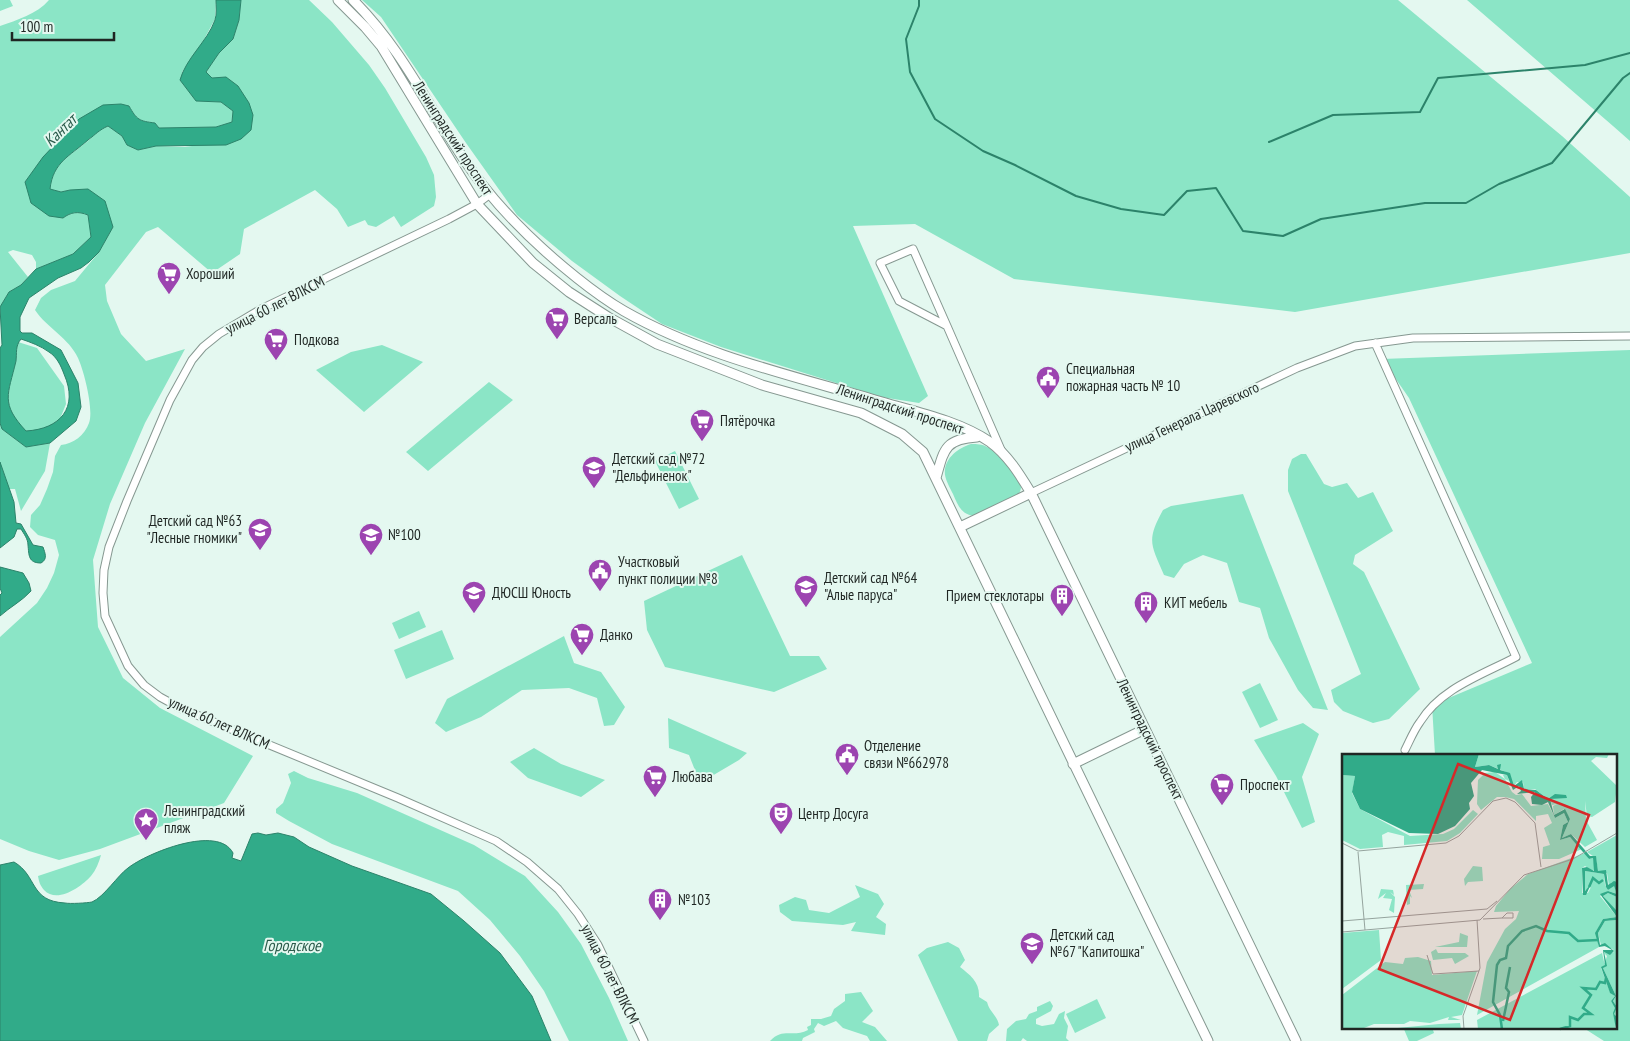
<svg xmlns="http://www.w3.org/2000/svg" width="1630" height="1041" viewBox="0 0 1630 1041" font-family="'PT Sans Narrow',sans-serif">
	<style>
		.green { fill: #8be5c6 }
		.water { fill: #31ab89; stroke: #2c836a; fill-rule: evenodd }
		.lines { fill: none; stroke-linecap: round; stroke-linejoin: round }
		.stream { stroke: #2c836a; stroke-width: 2 }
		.minor-casing { stroke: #869891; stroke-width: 9 }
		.major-casing { stroke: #869891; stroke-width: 11 }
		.minor { stroke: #fff; stroke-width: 7 }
		.major { stroke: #fff; stroke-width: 9 }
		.labels { text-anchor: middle; stroke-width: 4; stroke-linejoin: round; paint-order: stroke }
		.street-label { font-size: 15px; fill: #1f2623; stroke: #e4f8f0 }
		.poi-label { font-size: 15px; fill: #1f2623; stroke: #e4f8f0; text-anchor: start }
		.water-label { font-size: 16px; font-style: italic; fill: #2a5a4a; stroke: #e4f8f0 }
		.inset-river { fill: none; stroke: #31ab89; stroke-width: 2.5 }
		.inset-road { fill: none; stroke: #95a49e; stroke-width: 1 }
		.view { fill: #d62828; fill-opacity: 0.15; stroke: #d62828; stroke-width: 2.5 }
		.inset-edge { fill: none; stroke: #1f2623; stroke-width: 2.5 }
	</style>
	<rect width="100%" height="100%" fill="#e4f8f0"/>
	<path class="green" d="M0 0H10L13 6 0 11Z
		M49 0H216L215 19 200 47 182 72 196 101 221 102 233 111 232 122 216 127 159 128 155 123C139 121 137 120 129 106L80 119 25 182 63 218C71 212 78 211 88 215L91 237 73 254 36 269V262L32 255 13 250 8 252 28 277 21 285 9 292 0 307V26C17 20 37 14 49 0Z
		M241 0H309L332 22 369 65 385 88 426 157 434 175 436 197 434 206 401 227 394 216 376 227 368 225 365 220 348 227 337 209 315 190 244 229 240 254 212 273 158 227 146 232 105 285 107 301 121 334 146 361 185 349 145 423 110 504 93 560 98 627 123 678 160 708 253 756 224 803 100 849 59 860 29 851 0 839V637L37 603 47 588 54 573 59 555 55 540 38 535 30 527 31 515 40 505 47 489 53 472 55 456 61 445C73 444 85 435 89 423 94 410 84 371 78 358 69 338 47 328 35 310L41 298 51 290 75 281 99 252 113 227 70 190 61 192 49 189C54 161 69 157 89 140 96 133 98 130 108 126L122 136 127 145 138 150 156 146 185 147 241 139 238 86 226 78H212L206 72 219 53 233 39 239 20Z
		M362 0H1398L1562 136 1630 197V253L1295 312 1014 279 915 224 853 226 928 396 919 403 881 397 721 347 662 324 620 296 572 261 517 215 466 143 381 17Z
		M1467 0H1630V141L1613 126Z
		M18 342 37 348 64 386 66 404 60 419 43 430 26 432C0 403 8 395 16 361 17 354 15 348 18 342Z
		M382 345 423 362 364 412 316 370 351 352Z
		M1630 350V1041H1604L1582 1027H1616V755H1435L1432 705 1532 663 1409 398 1382 359Z
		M489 382 513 400 428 471 406 452Z
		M0 423 2 429 26 447 50 443 45 471 21 511 15 489H9L0 462Z
		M971 444C977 444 982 444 987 447 996 451 1020 478 1021 487 1021 490 1020 492 1018 495L977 516C962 516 958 506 953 494 950 488 946 481 945 475 943 459 958 448 971 444Z
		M675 451 699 499 679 509 655 461Z
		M1301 454H1306L1324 484 1332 487 1347 483 1358 498 1373 492 1393 531 1355 555 1353 564 1364 572 1420 689 1389 719 1373 723 1343 711 1334 702 1331 690 1361 674 1288 491V470L1292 459Z
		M1243 494 1328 710 1313 708 1298 690 1269 638 1260 608 1239 602 1227 563 1203 555 1184 564 1174 578 1164 575C1151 544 1146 541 1163 510L1171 506Z
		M742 555 790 656H819L827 669 774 692 665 667 647 630 644 601Z
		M419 611 426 627 399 639 392 623Z
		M442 630 454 659 406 679 394 650Z
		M564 636 574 663 601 672 625 707 614 725 604 726 597 698 569 688 522 690 481 717 446 732 435 723 447 699Z
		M1260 683 1278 720 1260 728 1242 692Z
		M668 718 747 753 739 760 700 783 689 755 669 748Z
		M1303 723 1319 734 1302 777 1315 822 1302 828 1276 776 1254 740Z
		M534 748 561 764 605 780 581 797 528 778 510 762Z
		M294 771 308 778 357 793 474 845 525 876 558 912 581 944 609 998 628 1041H569L544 991 520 956 490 920 458 891 332 844 289 821 276 813V809L283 803 291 783 288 774Z
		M101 855C99 862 96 870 91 876 81 887 57 904 44 890 40 885 39 882 38 876Z
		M855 885 878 894 884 904 876 917 886 924 885 935 851 931 856 922 843 925 792 921 780 912 779 905 795 897 806 900 809 910 829 913 860 897Z
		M948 942 959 948 965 960 960 967C970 975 980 982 979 997L987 1002C990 1013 997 1015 999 1025L989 1034 987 1041H958L918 955 927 948Z
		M861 992 873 1011 862 1022 875 1027 887 1041H870L867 1036 843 1028 836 1021 824 1026 818 1023 814 1029 815 1032 803 1038 802 1041H770C783 1027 793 1038 808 1030L807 1027 811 1025V1019H821L831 1016 834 1009 845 1001V994Z
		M1097 999 1106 1018 1075 1033 1066 1014Z
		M1050 1001 1053 1006 1051 1011 1036 1019V1024L1042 1026 1054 1024 1059 1014 1065 1011 1064 1018 1068 1026 1066 1038 1069 1041H1027L1023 1038 1021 1041H1006L1007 1029 1016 1021 1026 1019 1029 1014 1037 1011V1007Z
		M1403 1027H1432L1434 1033 1417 1041H1409Z"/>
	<path class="water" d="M216 0H241L239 20 233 39 219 53 206 72 212 78 226 77 238 86 249 103 253 115 251 130 241 139 226 145 156 146 138 150 127 145 122 136 108 126C99 130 96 134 88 140 70 156 53 162 50 189L61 192 70 190 88 189 105 201 113 227 99 252 89 262 81 268 58 278 29 298 20 317V331L22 333H32L61 350 78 383 81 407 76 421 50 443 26 447 2 429 0 423V348L2 345 0 307 9 292 21 285 36 269 73 254 91 237 88 215C78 211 71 212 63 218L49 216 31 203 25 182 43 157 79 119 103 105 121 104 129 106C137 120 139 121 155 123L159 128 216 127 232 122 233 111 221 102 196 101 180 80C186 58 207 42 215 20 217 14 216 6 216 0ZM21 339C30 342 41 346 49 352 57 357 61 366 64 374 79 408 60 429 26 431 0 403 8 395 16 361 17 353 15 346 21 339Z
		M0 462 14 502 16 523 21 524 33 545 43 547C45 553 48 559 41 563 28 563 29 555 28 545 28 539 24 534 21 529H17L14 537 0 548Z
		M0 567 23 573 29 583 31 591C22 601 10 607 0 616V595L2 593 0 588Z
		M258 833 266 835 278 833 294 837 309 847 352 866 431 894 464 921 500 953 532 996 551 1041H0V865L14 862C38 876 29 901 65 903 70 904 87 903 92 902 104 897 118 875 128 868 147 853 218 824 233 853L232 858 241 861 252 834Z"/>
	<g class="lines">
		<path class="stream" d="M919 0V6L906 39 910 72 935 119 983 151 1015 165 1076 196 1121 209 1164 215 1187 191 1216 188 1243 231 1283 236 1321 219 1425 203H1466L1499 184 1552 163 1623 78 1630 73
			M1269 142 1333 115 1420 112 1438 78 1585 65 1630 53"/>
		<defs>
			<path id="minor" d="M489 195 477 204 449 219 261 309 219 334 203 347 192 360 170 400 127 501 109 547 104 570 103 593 105 616 128 666 144 685 160 697 180 708 398 798 496 841 527 862 558 889 578 914 598 945 644 1041
				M913 249 947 326 899 301 880 263Z
				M947 326 1002 452
				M1375 343 1516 657C1482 675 1441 688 1420 722 1414 730 1410 740 1405 750
				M1031 493 1297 368 1355 346 1413 338 1630 336"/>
			<path id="major" d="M338 0 365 27 381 46 477 204 533 263 569 292 608 317 657 344 762 385 861 413 902 434 923 452 1208 1041
				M353 0C401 48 426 102 463 158 494 205 533 243 577 278 592 290 607 301 624 311 701 355 790 375 875 400 912 411 958 420 990 442 1008 455 1020 475 1031 493L1296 1041
				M936 478C944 449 945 439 977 437
				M960 527 1031 493
				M1073 764 1145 729"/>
		</defs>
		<use href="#minor" class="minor-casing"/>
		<use href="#major" class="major-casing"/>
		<use href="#minor" class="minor"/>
		<use href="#major" class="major"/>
	</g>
	<defs>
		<symbol id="supermarket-pin" viewBox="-11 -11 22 30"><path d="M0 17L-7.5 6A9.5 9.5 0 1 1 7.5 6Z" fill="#9c44b0" stroke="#e4f8f0"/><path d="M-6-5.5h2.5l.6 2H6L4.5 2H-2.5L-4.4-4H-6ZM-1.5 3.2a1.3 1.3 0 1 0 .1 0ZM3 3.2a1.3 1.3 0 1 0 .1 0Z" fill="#fff"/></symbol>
		<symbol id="civic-pin" viewBox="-11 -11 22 30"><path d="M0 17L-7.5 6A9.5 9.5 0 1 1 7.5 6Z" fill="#9c44b0" stroke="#e4f8f0"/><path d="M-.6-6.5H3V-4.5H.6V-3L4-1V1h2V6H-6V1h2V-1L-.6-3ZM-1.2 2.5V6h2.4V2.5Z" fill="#fff"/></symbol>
		<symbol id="school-pin" viewBox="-11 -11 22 30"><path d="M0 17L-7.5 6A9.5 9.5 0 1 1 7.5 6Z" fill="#9c44b0" stroke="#e4f8f0"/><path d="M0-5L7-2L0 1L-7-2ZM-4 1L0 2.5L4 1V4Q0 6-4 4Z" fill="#fff"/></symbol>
		<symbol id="building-pin" viewBox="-11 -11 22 30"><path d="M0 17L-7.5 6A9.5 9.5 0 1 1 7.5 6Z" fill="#9c44b0" stroke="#e4f8f0"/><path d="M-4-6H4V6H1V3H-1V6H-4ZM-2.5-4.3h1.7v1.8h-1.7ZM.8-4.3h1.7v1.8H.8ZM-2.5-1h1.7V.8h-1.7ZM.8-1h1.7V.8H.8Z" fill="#fff"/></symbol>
		<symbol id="theatre-pin" viewBox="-11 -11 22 30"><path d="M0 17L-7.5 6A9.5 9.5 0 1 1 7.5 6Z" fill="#9c44b0" stroke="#e4f8f0"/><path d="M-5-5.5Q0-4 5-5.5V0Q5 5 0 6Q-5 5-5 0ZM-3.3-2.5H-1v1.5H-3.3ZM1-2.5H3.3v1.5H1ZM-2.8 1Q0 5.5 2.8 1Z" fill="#fff"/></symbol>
		<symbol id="sight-pin" viewBox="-11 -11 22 30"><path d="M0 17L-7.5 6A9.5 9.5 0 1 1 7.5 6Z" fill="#9c44b0" stroke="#e4f8f0"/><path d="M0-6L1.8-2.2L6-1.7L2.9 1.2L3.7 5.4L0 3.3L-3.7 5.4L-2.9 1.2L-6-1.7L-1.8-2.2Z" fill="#fff"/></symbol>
	</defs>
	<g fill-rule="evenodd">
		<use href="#supermarket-pin" x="155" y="260" width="28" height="38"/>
		<use href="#supermarket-pin" x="543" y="305" width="28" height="38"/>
		<use href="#supermarket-pin" x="262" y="326" width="28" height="38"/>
		<use href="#civic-pin" x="1034" y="364" width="28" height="38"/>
		<use href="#supermarket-pin" x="688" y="407" width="28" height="38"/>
		<use href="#school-pin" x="580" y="454" width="28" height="38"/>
		<use href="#school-pin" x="246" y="516" width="28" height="38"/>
		<use href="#school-pin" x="357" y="521" width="28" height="38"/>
		<use href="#civic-pin" x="586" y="557" width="28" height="38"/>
		<use href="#school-pin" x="792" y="573" width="28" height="38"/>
		<use href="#school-pin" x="460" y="579" width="28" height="38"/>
		<use href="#building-pin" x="1048" y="582" width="28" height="38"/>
		<use href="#building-pin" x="1132" y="589" width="28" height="38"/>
		<use href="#supermarket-pin" x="568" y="621" width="28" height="38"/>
		<use href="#civic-pin" x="833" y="741" width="28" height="38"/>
		<use href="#supermarket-pin" x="641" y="763" width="28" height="38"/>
		<use href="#supermarket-pin" x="1208" y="771" width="28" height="38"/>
		<use href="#theatre-pin" x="767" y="800" width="28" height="38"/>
		<use href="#sight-pin" x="132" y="806" width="28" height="38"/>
		<use href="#building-pin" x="646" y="886" width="28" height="38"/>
		<use href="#school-pin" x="1018" y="930" width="28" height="38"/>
	</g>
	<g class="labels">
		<g class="street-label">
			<text transform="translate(453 138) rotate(57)" y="5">Ленинградский проспект</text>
			<text transform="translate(275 305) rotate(-27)" y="5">улица 60 лет ВЛКСМ</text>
			<text transform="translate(900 409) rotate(18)" y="5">Ленинградский проспект</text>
			<text transform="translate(1192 417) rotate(-25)" y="5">улица Генерала Царевского</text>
			<text transform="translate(219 723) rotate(24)" y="5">улица 60 лет ВЛКСМ</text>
			<text transform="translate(1150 739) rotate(64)" y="5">Ленинградский проспект</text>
			<text transform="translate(610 974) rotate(63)" y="5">улица 60 лет ВЛКСМ</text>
		</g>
		<g class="poi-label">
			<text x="186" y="279">Хороший</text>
			<text x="574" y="324">Версаль</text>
			<text x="294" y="345">Подкова</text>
			<text x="1066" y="374">Специальная<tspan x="1066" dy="17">пожарная часть № 10</tspan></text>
			<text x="720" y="426">Пятёрочка</text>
			<text x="612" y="464">Детский сад №72<tspan x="612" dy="17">"Дельфиненок"</tspan></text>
			<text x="242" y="526" text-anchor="end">Детский сад №63<tspan x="242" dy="17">"Лесные гномики"</tspan></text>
			<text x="388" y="540">№100</text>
			<text x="618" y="567">Участковый<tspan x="618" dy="17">пункт полиции №8</tspan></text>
			<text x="824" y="583">Детский сад №64<tspan x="824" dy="17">"Алые паруса"</tspan></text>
			<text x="492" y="598">ДЮСШ Юность</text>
			<text x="1044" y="601" text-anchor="end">Прием стеклотары</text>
			<text x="1164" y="608">КИТ мебель</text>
			<text x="600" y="640">Данко</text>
			<text x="864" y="751">Отделение<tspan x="864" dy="17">связи №662978</tspan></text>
			<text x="672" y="782">Любава</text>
			<text x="1240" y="790">Проспект</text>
			<text x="164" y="816">Ленинградский<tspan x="164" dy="17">пляж</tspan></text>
			<text x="798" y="819">Центр Досуга</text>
			<text x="678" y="905">№103</text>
			<text x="1050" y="940">Детский сад<tspan x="1050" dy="17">№67 "Капитошка"</tspan></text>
		</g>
		<g class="water-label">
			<text transform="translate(60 130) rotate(-44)" y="6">Кантат</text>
			<text x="292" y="951">Городское</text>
		</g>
	</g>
	<g transform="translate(1342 754)">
		<rect width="275" height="275" fill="#e4f8f0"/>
		<path d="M137 0H267L265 4 254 3 249 7 275 32 273 48 250 63 245 62 243 47 244 66 255 86 243 93 229 80 220 84 228 65 222 55 212 61 211 52 215 50 210 51 208 45 224 41 206 45 193 35H182L181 28 179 27 180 29 175 28 172 32 164 18 147 11 133 13ZM153 18 163 25 161 21H165L167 27 163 25 170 38 174 41 180 40 189 52 206 50 213 64 222 59 226 68 221 71 218 86 228 83 240 95 217 105H200L201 93 208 91 202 74 210 69 206 60 194 62V67L172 45 163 43H155L139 56 135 50 136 26 143 19ZM0 21 13 22 10 39 18 55 68 82 101 80 112 75 131 56 136 60 118 79 105 87 62 91V82L46 78 40 81 41 93 18 95 0 86ZM275 81V128H270L267 132 265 119 256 117 254 104 245 98ZM243 99 247 105 251 104 253 114 251 117 243 112 240 114V139H246L249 133 242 137 243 117 262 120 263 131 266 136 272 131 275 140 266 137 258 142 275 163 261 165 254 178 257 193 135 261 145 208 163 175 174 165 177 157 152 158 154 152 168 135 186 120ZM131 112 140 113 141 127 126 128 123 132 122 125ZM82 130 81 135 67 136 70 144 68 142V150L65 151 64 131ZM39 135 51 136 52 141 48 138 53 143 52 159 47 156 50 145 41 144 44 139 36 145ZM266 139 275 143V158L261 142ZM275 166V253L271 247 274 242 261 214 265 202 261 198 267 200 272 198 271 195 259 191 256 179 263 167ZM37 176 39 206 0 235V179ZM118 179 126 182 125 193H93L117 188ZM94 195 96 199H123L127 202 113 210 110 204 91 206 89 198ZM260 199 263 212 259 214 268 238 273 242 269 247 274 254 273 275H136L135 266ZM76 203 89 207 90 221 135 217 120 261 109 263 119 266H106L107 263 88 269 68 267 62 270H32L22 274 0 275V241L43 208 61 210 63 204ZM118 269 119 275H45L97 270Z" fill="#8be5c6"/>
		<path d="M0 0H137L133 13 147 11 156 15 155 11 159 10 158 16 168 19 172 32 180 26 182 35 194 36 206 45 213 40 224 41 225 44 208 45 212 61 223 55 228 65 220 84 229 80 248 102H254L256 117 264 116 266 131 272 127 275 128V143L266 139 261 142 274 156 275 158V166L263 167 256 179 258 191 263 189 272 197 268 201 262 198 265 212 261 214 274 242 271 247 275 253 272 260 275 263 274 275 271 259 273 254 269 247 273 242 268 239 259 213 263 211 261 196H270L263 192 257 193 253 179 261 165 275 163 258 140 266 137 275 140 272 132 266 136 264 133 262 120 243 117V137L249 130 244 141H241L240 114 245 113 252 117 251 104 247 105 228 83 218 86 221 71 226 68 222 59 213 64 206 48 200 51 190 50 189 43 193 38 175 40 179 37 177 32 171 36 165 21 140 16 129 29 132 42 127 49 128 55 113 72 96 80 67 79 18 55 10 38 13 22 0 21Z" fill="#31ab89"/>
		<path class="inset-river" d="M247 133 251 124 257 129 261 126M161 267 167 238 164 234 168 213M160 275 158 261 151 248 155 211 158 206 164 204 166 192 180 177 194 172 205 177 227 179 236 187 256 186M218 275 228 272V263L236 266 242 260H249L241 254 249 241 241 234 254 235 258 228 263 229 264 224"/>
		<path class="inset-road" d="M0 89 16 97 104 89 117 82 151 47 164 44 173 48 193 69 199 113M16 98 23 176M165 159H171V164H160ZM141 165 160 164M0 167 145 155 155 147M0 178 138 166 182 121 231 105 275 79M85 201 91 220 137 217M122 275 121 262 138 214 135 166"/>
		<path class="view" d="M116 10 247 61 168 266 37 215Z"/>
		<rect width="275" height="275" class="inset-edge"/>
	</g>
	<path d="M12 32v8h102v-8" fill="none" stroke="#1f2623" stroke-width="2.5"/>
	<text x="20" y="32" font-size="15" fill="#1f2623" stroke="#e4f8f0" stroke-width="4" paint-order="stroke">100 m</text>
</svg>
